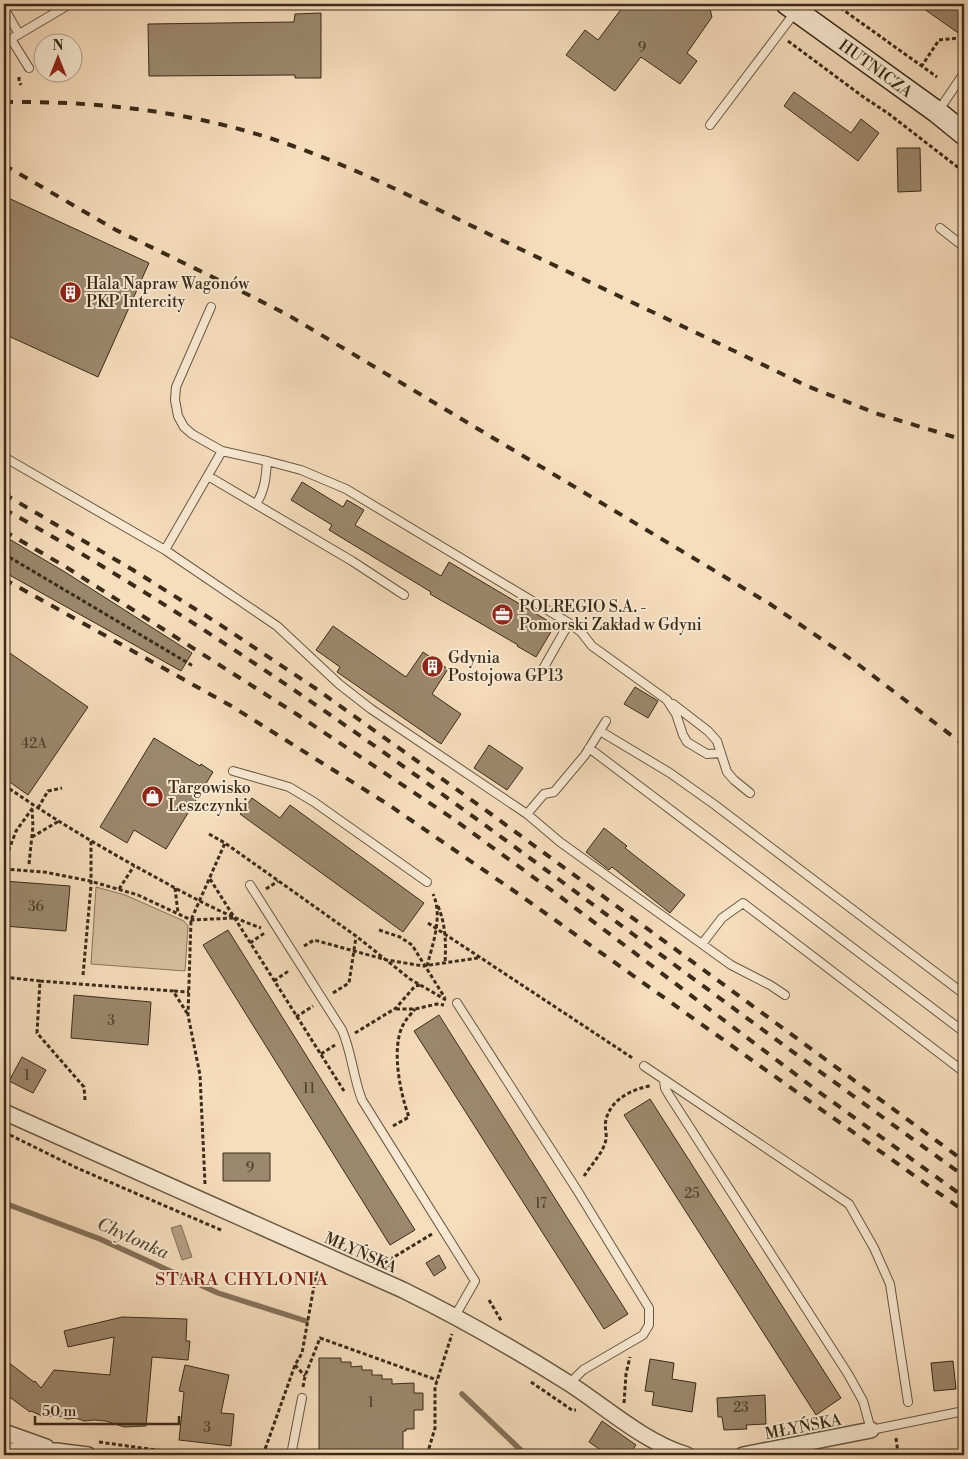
<svg xmlns="http://www.w3.org/2000/svg" width="968" height="1459" viewBox="0 0 968 1459" font-family="'Libre Bodoni',serif">
	<style>
		.green { fill: #d6bfa0; stroke: #88755c }
		.water { fill: #b6a085; stroke: #84715a }
		.lines { fill: none; stroke-linecap: round; stroke-linejoin: round }
		.stream { stroke: #84715a; stroke-width: 5.5 }
		.building { fill: #9c886e; stroke: #3a2b19 }
		.service-casing { stroke: #695842; stroke-width: 10 }
		.minor-casing { stroke: #695842; stroke-width: 18 }
		.secondary-casing { stroke: #3a2b19; stroke-width: 24 }
		.path { stroke: #3a2b19; stroke-width: 3; stroke-dasharray: 4 2.5; stroke-linecap: butt }
		.service { stroke: #f9e9d3; stroke-width: 8 }
		.minor { stroke: #f9e9d3; stroke-width: 15 }
		.secondary { stroke: #f9e9d3; stroke-width: 21 }
		.rail { stroke: #3a2b19; stroke-width: 4; stroke-dasharray: 9 9; stroke-linecap: butt }
		.labels { text-anchor: middle; stroke-width: 4; stroke-linejoin: round; paint-order: stroke }
		.number-label { font-size: 14px; fill: #52422e }
		.street-label { font-size: 16px; fill: #3a2b19; stroke: #f9e9d3 }
		.poi-label { font-size: 16px; fill: #3a2b19; stroke: #f9e9d3; text-anchor: start }
		.water-label { font-size: 18px; font-style: italic; fill: #5f4e39; stroke: #f9e9d3 }
		.neighbourhood-label { font-size: 18px; letter-spacing: 1px; fill: #7a1f14; stroke: #f9e9d3 }
	</style>
	<rect width="100%" height="100%" fill="#f6ddbc"/>
	<filter id="stains"><feTurbulence type="fractalNoise" baseFrequency=".004" numOctaves="4"/><feColorMatrix values="0 0 0 0 .2 0 0 0 0 .09 0 0 0 0 .02 0 0 0 .5 -.17"/></filter>
	<radialGradient id="worn" r=".72"><stop offset=".6" stop-color="#630" stop-opacity="0"/><stop offset="1" stop-color="#630" stop-opacity=".3"/></radialGradient>
	<path class="green" d="M96 887 125 895 184 921 188 926 185 971 91 964Z"/>
	<path class="water" d="M181 1225 192 1257 182 1260 171 1228Z"/>
	<g class="lines">
		<path class="stream" d="M4 1203 100 1239 218 1293 306 1321
			M462 1394 526 1455"/>
	</g>
	<path class="building" d="M625 4H702L710 9 712 17 687 53 697 61 680 84 641 57 615 91 566 55 585 30 598 40Z
		M917 4H964V37Z
		M321 13V78H295V75L149 76 148 24 294 22 295 14Z
		M794 92 851 133 861 119 879 133 858 161 784 106Z
		M897 148H920L921 191 898 192Z
		M4 196 149 263 98 377 4 334Z
		M302 482 343 507 347 500 364 510 355 525 441 576 449 562 555 625 536 657 517 646 518 645 430 594 431 592 329 530 332 525 291 500Z
		M4 536 65 572 192 653 181 671 4 572Z
		M333 626 406 677 423 652 448 669 432 694 461 714 441 744 337 672 340 667 316 650Z
		M4 649 88 707 28 795 4 778Z
		M635 687 658 701 648 718 624 704Z
		M154 738 200 766 201 764 213 772 166 849 134 830 127 843 100 827Z
		M489 745 523 768 507 790 474 768Z
		M252 798 280 818 290 805 424 903 403 932 240 814Z
		M604 828 627 846 625 848 685 895 670 913 612 867 609 870 586 852Z
		M4 881 70 886 66 931 4 926Z
		M228 930 415 1230 390 1245 203 945Z
		M74 995 151 1002 148 1045 71 1038Z
		M439 1015 628 1314 604 1329 414 1031Z
		M22 1057 46 1070 33 1093 9 1081Z
		M650 1099 841 1398 816 1415 624 1115Z
		M223 1153H270V1181H223Z
		M439 1255 446 1268 434 1276 426 1263Z
		M122 1317 187 1319 186 1341H190L188 1360 152 1357 146 1426 124 1427 106 1421 94 1420 84 1421 76 1418 67 1419 59 1416H42L31 1411 30 1412 4 1393V1359L34 1382 35 1381 41 1388 54 1370 110 1375 114 1337 68 1347 64 1331Z
		M319 1358H341V1362H351V1367L362 1366V1370H372V1375H382V1379H392V1384L414 1383V1393H423V1410H414V1429H406V1431H403V1455H319Z
		M650 1359 674 1363 672 1379 696 1383 692 1412 652 1405 654 1392 645 1391Z
		M953 1361 956 1389 934 1391 931 1363Z
		M185 1365 229 1375 221 1413 234 1414 231 1446 179 1440 184 1392 179 1391Z
		M765 1395 766 1424 746 1425 747 1429 724 1430 722 1417H718L717 1398Z
		M602 1421 636 1445 629 1455H608L589 1442Z"/>
	<g class="lines">
		<defs>
			<path id="service" d="M4 8 19 34
				M11 39 29 68
				M4 43 70 4
				M939 110 964 73
				M710 125 796 11
				M940 228 964 247
				M211 307 176 387 175 400 178 416 184 427 192 434 222 451 267 461C266 476 265 491 256 504
				M4 457 165 550 277 626 339 684 371 709 527 814 560 842 731 965 770 985 785 995
				M267 461 301 470 346 489 569 623 581 632 592 646 667 700 676 714 683 735 687 742 707 754 721 753
				M208 476 352 561 404 595
				M165 550 222 451
				M544 667 569 623
				M673 704 708 731 717 741 727 772 734 780 750 793
				M600 731 670 773 715 805 964 994
				M589 748 964 1032
				M233 771 289 787 314 802 427 882
				M527 814 544 794 554 792 585 755 606 721
				M250 885 342 1030C352 1053 353 1077 362 1100L475 1281 455 1316
				M702 944 722 918 743 903 964 1072
				M457 1003 577 1190 649 1308V1325L643 1335 583 1370 569 1384
				M644 1066 849 1204 874 1248 890 1284 908 1402
				M664 1080 665 1088 669 1095 848 1374 863 1401 871 1430 964 1411
				M291 1455 302 1398"/>
			<path id="minor" d="M4 1112 403 1290C460 1318 516 1350 570 1384 607 1408 644 1442 687 1455
				M4 1432 46 1447
				M4 1451H56L88 1455
				M743 1455 871 1430"/>
			<path id="secondary" d="M787 4 937 112 964 134"/>
		</defs>
		<use href="#service" class="service-casing"/>
		<use href="#minor" class="minor-casing"/>
		<use href="#secondary" class="secondary-casing"/>
		<path class="path" d="M835 4 937 77
			M788 41 862 96 889 114 964 172
			M921 67 939 40 959 38 964 30
			M19 77V81L21 85
			M4 554 193 666
			M4 785C53 819 105 850 157 878 191 897 225 915 261 928
			M38 808 48 791 62 788
			M209 834 225 843 356 936 410 979 446 1000
			M32 837 59 821
			M4 863 16 831 34 806
			M29 864 33 826 32 809
			M4 869 44 872 90 881 138 895 191 920 234 918
			M210 879 344 1091
			M175 888 178 913
			M119 889 134 866
			M266 889 278 881
			M438 906C446 926 446 943 445 964
			M428 923 634 1059
			M379 930 400 937 412 945 445 998
			M250 943 266 932
			M304 946 314 940 387 960 423 966 478 958
			M427 966C433 943 443 916 433 894
			M83 975 91 886V840
			M4 977 40 981 37 1033 84 1087 85 1100
			M40 981 173 991 187 1013
			M274 981 290 970
			M174 991 189 992
			M333 993 349 983 356 937
			M396 1009H415L437 1004 444 1005
			M296 1017 313 1006
			M355 1033 396 1008 415 986 421 985
			M321 1054 335 1045
			M393 1126 409 1117C400 1093 391 1048 403 1025 406 1019 411 1014 415 1009
			M10 1135 77 1168 221 1230
			M584 1176C591 1165 604 1152 606 1139 607 1133 604 1126 606 1120 610 1100 632 1089 650 1086
			M205 1184 200 1075 188 1015 191 920 225 843
			M384 1263 432 1234
			M489 1300 502 1322
			M295 1365 305 1376
			M531 1382 572 1410H576
			M303 1387 305 1376 320 1338 437 1380
			M624 1403 626 1374 630 1357
			M896 1438 898 1453
			M99 1442 192 1455
			M263 1455 295 1365 302 1353 317 1269
			M427 1455 435 1428V1387L452 1334"/>
		<use href="#service" class="service"/>
		<use href="#minor" class="minor"/>
		<use href="#secondary" class="secondary"/>
		<path class="rail" d="M4 102C103 101 199 112 293 146 369 173 441 212 514 246 612 293 710 339 807 386L878 414 964 440
			M4 165 116 230 231 286 288 315 770 604 855 662 964 745
			M4 494 133 570 219 624 315 688 491 814 964 1161
			M4 509C199 618 381 748 561 881 695 980 829 1079 964 1176
			M4 531 66 567 163 629 298 715 452 818 558 895 819 1092 964 1197
			M4 579 233 707 389 805 517 893 964 1211"/>
	</g>
	<defs>
		<symbol id="building-disc" viewBox="-11 -11 22 22"><circle r="9.5" fill="#8f2418" stroke="#f9e9d3"/><path d="M-4-6H4V6H1V3H-1V6H-4ZM-2.5-4.3h1.7v1.8h-1.7ZM.8-4.3h1.7v1.8H.8ZM-2.5-1h1.7V.8h-1.7ZM.8-1h1.7V.8H.8Z" fill="#fff"/></symbol>
		<symbol id="office-disc" viewBox="-11 -11 22 22"><circle r="9.5" fill="#8f2418" stroke="#f9e9d3"/><path d="M-6-3h4V-5.5h4V-3h4V5H-6ZM-1-4.5V-3h2v-1.5ZM-6 0V1H6V0Z" fill="#fff"/></symbol>
		<symbol id="shop-disc" viewBox="-11 -11 22 22"><circle r="9.5" fill="#8f2418" stroke="#f9e9d3"/><path d="M-5-2.5h2.3a2.7 3.5 0 0 1 5.4 0H5L5.5 6h-11ZM-1.5-2.5h3a1.5 2.3 0 0 0-3 0Z" fill="#fff"/></symbol>
	</defs>
	<g fill-rule="evenodd">
		<use href="#building-disc" x="58" y="280" width="25" height="25"/>
		<use href="#office-disc" x="490" y="602" width="25" height="25"/>
		<use href="#building-disc" x="420" y="654" width="25" height="25"/>
		<use href="#shop-disc" x="140" y="784" width="25" height="25"/>
	</g>
	<g class="labels">
		<g class="number-label">
			<text x="642" y="52">9</text>
			<text x="34" y="748">42A</text>
			<text x="36" y="911">36</text>
			<text x="111" y="1025">3</text>
			<text x="27" y="1080">1</text>
			<text x="309" y="1093">11</text>
			<text x="250" y="1172">9</text>
			<text x="692" y="1198">25</text>
			<text x="541" y="1208">17</text>
			<text x="371" y="1407">1</text>
			<text x="741" y="1412">23</text>
			<text x="207" y="1432">3</text>
		</g>
		<g class="street-label">
			<text transform="translate(876 68) rotate(36)" y="6">HUTNICZA</text>
			<text transform="translate(361 1252) rotate(24)" y="6">MŁYŃSKA</text>
			<text transform="translate(803 1426) rotate(-11)" y="6">MŁYŃSKA</text>
		</g>
		<g class="poi-label">
			<text x="86" y="289">Hala Napraw Wagonów<tspan x="86" dy="18">PKP Intercity</tspan></text>
			<text x="519" y="612">POLREGIO S.A. -<tspan x="519" dy="18">Pomorski Zakład w Gdyni</tspan></text>
			<text x="448" y="663">Gdynia<tspan x="448" dy="18">Postojowa GP13</tspan></text>
			<text x="168" y="793">Targowisko<tspan x="168" dy="18">Leszczynki</tspan></text>
		</g>
		<g class="water-label">
			<text transform="translate(133 1238) rotate(24)" y="6">Chylonka</text>
		</g>
		<g class="neighbourhood-label">
			<text x="242" y="1285">STARA CHYLONIA</text>
		</g>
	</g>
	<rect width="968" height="1459" fill="none" stroke="#f6ddbc" stroke-width="20"/>
	<rect x="5" y="5" width="958" height="1449" fill="none" stroke="#3a2b19" stroke-width="2.5"/>
	<rect x="10" y="10" width="948" height="1439" fill="none" stroke="#3a2b19"/>
	<g transform="translate(58 58)"><circle r="24" fill="#f9e9d3" stroke="#ad9d89"/>
	<path d="M0-4L9 19L0 12L-9 19Z" fill="#8f2418"/>
	<text y="-8" font-size="14" font-weight="bold" text-anchor="middle" fill="#3a2b19">N</text>
	</g>
	<path d="M35 1416v8h144v-8" fill="none" stroke="#3a2b19" stroke-width="2.5"/>
	<text x="42" y="1416" font-size="15" fill="#3a2b19" stroke="#f9e9d3" stroke-width="4" paint-order="stroke">50 m</text>
	<rect width="100%" height="100%" filter="url(#stains)"/>
	<rect width="100%" height="100%" fill="url(#worn)"/>
</svg>
